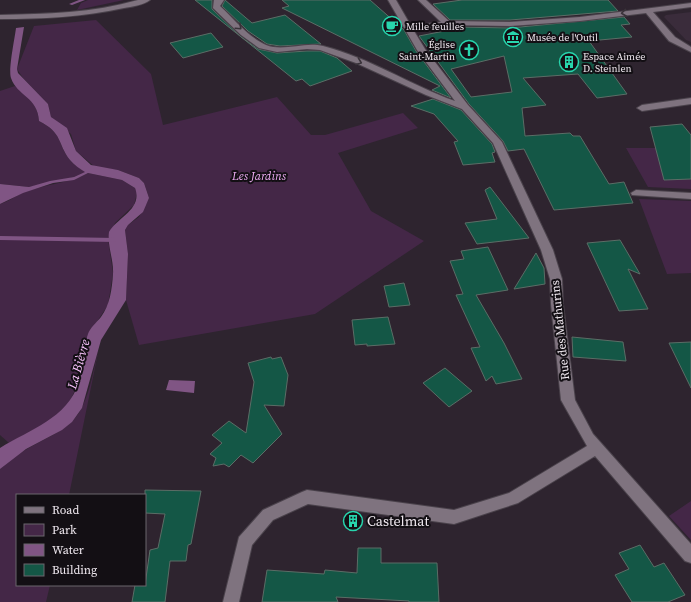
<svg xmlns="http://www.w3.org/2000/svg" width="691" height="602" viewBox="0 0 691 602" font-family="'Source Serif 4',serif">
	<style>
		.built { fill: #3a2c3b }
		.green { fill: #442747 }
		.water { fill: #805584 }
		.lines { fill: none; stroke-linecap: round; stroke-linejoin: round }
		.stream { fill: #805584; fill-rule: evenodd }
		.building { fill: #145746; stroke: #5b6d66; fill-rule: evenodd }
		.minor-casing { stroke: #4a424b; stroke-width: 2 }
		.minor { fill: #7f737f; fill-rule: evenodd }
		.oneway { stroke: #393239 }
		.labels { text-anchor: middle; stroke-width: 4; stroke-linejoin: round; paint-order: stroke }
		.far-poi-label { font-size: 10px; fill: #f0e9f0; stroke: #130f14; text-anchor: start }
		.park-label { font-size: 12px; font-style: italic; fill: #ecabf2; stroke: #130f14 }
		.street-label { font-size: 12px; fill: #f0e9f0; stroke: #130f14 }
		.water-label { font-size: 13px; font-style: italic; fill: #f9c4fd; stroke: #130f14 }
		.near-poi-label { font-size: 14px; fill: #f0e9f0; stroke: #130f14; text-anchor: start }
	</style>
	<rect width="100%" height="100%" fill="#2e242f"/>
	<path class="built" d="M691 12V42L686 40 664 17 666 15Z"/>
	<path class="green" d="M88 0H124L77 10 81 3Z
		M96 20 151 74 163 125 277 97 311 135H325L403 113 418 128 338 153 371 211 424 241 315 314 139 345 126 300 128 254 125 230 128 225 139 217 149 198 144 183 139 178 118 170 95 167 76 151 71 134 51 117 48 104 23 78 17 69 34 26Z
		M15 86C27 96 38 104 39 121 63 133 57 143 70 160 74 165 81 169 86 172L74 177 29 187 0 184V91Z
		M626 148H691V189L648 187Z
		M88 173 122 180 135 188 137 193 134 205 115 223 108 239 113 273 108 305 88 335 85 359 78 383 71 399 63 410 51 420 9 443 0 435V204C8 202 15 196 22 193 44 184 68 184 88 173Z
		M639 199 691 201V273L667 274Z
		M99 348 69 495H17V585H50L46 602H0V469C9 461 17 454 27 449 47 437 72 429 82 407 91 389 94 367 99 348Z
		M691 501V540L669 516Z"/>
	<path class="water" d="M24 27 17 69 18 73 48 104 51 117 67 128 76 151 91 165 118 170 139 178 144 183 149 198 143 212 128 225 125 230 128 254 126 300 101 340 82 408 72 422 62 430 26 449 0 469V448C30 429 67 419 79 382 81 374 84 366 85 358 87 351 85 341 88 334 90 328 96 323 101 317 110 305 112 289 113 274 114 260 107 246 109 232 118 217 143 209 135 188L122 180 88 173 74 180 53 183 23 193 0 204V184L29 187 50 181 74 177 85 172C80 169 74 165 70 160 57 143 63 133 39 121 38 97 17 96 11 78 8 70 15 37 16 28Z
		M169 380 195 381 194 393 166 390Z"/>
	<g class="lines">
		<path class="stream" d="M79 0H85L72 5 69 4Z
			M0 236 116 238 119 240 116 242 0 240Z"/>
	</g>
	<path class="building" d="M195 0H212V9L240 36 258 49 277 53 307 51H320L337 58 352 71 310 86 302 79 296 81Z
		M225 0 252 23 285 15 321 44 280 46 267 44 248 31 222 6Z
		M282 0H370L404 30 416 51 451 98 432 90 440 86 282 8 289 6Z
		M462 0H608L618 11 510 20H450L433 4Z
		M624 17 630 24 621 25 632 37 589 41 627 94 597 98 578 74 523 78 546 105 522 108 525 136 570 133 573 136H580L609 184 624 182 633 203 554 210 524 149 508 151 503 141 469 104 419 36 460 28 458 27 510 28ZM504 56 512 92 471 97 451 69Z
		M211 33 223 47 183 58 170 43Z
		M433 99 461 110 492 144 495 152 492 153 495 162 463 165 454 142 458 141 434 114 411 106Z
		M682 124 691 135V179L664 180 650 127Z
		M490 187 529 238 477 244 465 223 497 219 485 190Z
		M620 240 640 274 628 269 648 309 619 311 587 243Z
		M488 247 508 290 476 295 504 343 522 379 496 384 492 376 486 381 471 348 480 347 456 295 463 294 450 261 464 259 461 251Z
		M536 253 544 268 545 284 514 289Z
		M404 283 410 305 389 307 384 286Z
		M388 317 395 344 367 346V344L355 345 352 320Z
		M572 337 623 342 626 361 573 357Z
		M691 342V388L669 343Z
		M271 357 272 359 281 357 288 375 284 406 264 405 282 434 253 463 241 455 229 467 224 464 213 466 216 458 210 454 222 443 212 435 229 421 246 433 254 382 248 363Z
		M445 368 472 391 449 407 423 383Z
		M145 490 201 491 191 544 188 545 186 561H170L165 602H132L135 585H145L150 550 158 548 165 514 145 513Z
		M640 545 654 567 664 563 685 595 668 602H632L615 575 629 569 619 553Z
		M358 548H381V563H437L439 602H409V601L336 597 338 602H262L267 570 324 574 325 570 357 573Z"/>
	<g class="lines">
		<defs>
			<path id="minor" d="M138 0H150C144 5 131 7 124 8 83 17 42 19 0 19V15C46 14 93 13 138 0Z
				M214 0H224L220 6C234 19 248 37 266 45 284 52 305 41 323 46 370 58 410 85 455 101L417 50 388 0H396L411 26 441 22 418 0H426L449 21 510 22 580 17 691 3V7L653 12 675 37 691 47V52L669 41 646 13 580 21 510 26 447 25 414 31 425 49 468 105 502 142 553 250 562 279 563 304 575 400 593 434 691 544V563L685 561 595 456 518 503 454 524 308 504 273 520 252 545 239 602H223L239 537 263 510 302 492 307 490 454 510 509 493 587 446 561 400 551 304 550 279 541 250 493 143 462 109 426 95 356 63 320 50 307 49 277 52 259 48 241 35 213 8Z
				M691 98V104L642 111 637 108 642 105Z
				M636 190 691 193V199L632 195 631 193Z"/>
		</defs>
		<use href="#minor" class="minor-casing"/>
		<use href="#minor" class="minor"/>
	</g>
	<defs><path id="oneway-chevron" d="M-2-3.5L2.5 0L-2 3.5" fill="none" stroke-width="1.6" stroke-linecap="round" stroke-linejoin="round"/></defs>
	<g class="oneway">
		<use href="#oneway-chevron" transform="translate(624 13) rotate(173)"/>
		<use href="#oneway-chevron" transform="translate(239 27) rotate(43)"/>
		<use href="#oneway-chevron" transform="translate(359 62) rotate(21)"/>
	</g>
	<defs>
		<symbol id="cafe-ring" viewBox="-11 -11 22 22"><circle r="9.5" fill="#130f14" stroke="#28d5ad" stroke-width="1.5"/><path d="M-5.5-4.5H6V0H3Q3 3.5 0 3.5H-2.5Q-5.5 3.5-5.5 0ZM3-3.2v2h1.7v-2ZM-6 4.5H4V6H-6Z" fill="#28d5ad"/></symbol>
		<symbol id="museum-ring" viewBox="-11 -11 22 22"><circle r="9.5" fill="#130f14" stroke="#28d5ad" stroke-width="1.5"/><path d="M0-6L6-3V-2H-6V-3ZM-5-1h2V3h-2ZM-1-1h2V3h-2ZM3-1h2V3H3ZM-6 4H6V6H-6Z" fill="#28d5ad"/></symbol>
		<symbol id="church-ring" viewBox="-11 -11 22 22"><circle r="9.5" fill="#130f14" stroke="#28d5ad" stroke-width="1.5"/><path d="M-1.2-6h2.4v3.5h3.3v2.4h-3.3V6h-2.4V-.1h-3.3v-2.4h3.3Z" fill="#28d5ad"/></symbol>
		<symbol id="building-ring" viewBox="-11 -11 22 22"><circle r="9.5" fill="#130f14" stroke="#28d5ad" stroke-width="1.5"/><path d="M-4-6H4V6H1V3H-1V6H-4ZM-2.5-4.3h1.7v1.8h-1.7ZM.8-4.3h1.7v1.8H.8ZM-2.5-1h1.7V.8h-1.7ZM.8-1h1.7V.8H.8Z" fill="#28d5ad"/></symbol>
	</defs>
	<g fill-rule="evenodd">
		<use href="#cafe-ring" x="381" y="15" width="22" height="22"/>
		<use href="#museum-ring" x="502" y="26" width="22" height="22"/>
		<use href="#church-ring" x="458" y="39" width="22" height="22"/>
		<use href="#building-ring" x="558" y="51" width="22" height="22"/>
		<use href="#building-ring" x="342" y="510" width="22" height="22"/>
	</g>
	<g class="labels">
		<g class="far-poi-label">
			<text x="406" y="30">Mille feuilles</text>
			<text x="527" y="41">Musée de l'Outil</text>
			<text x="455" y="48" text-anchor="end">Église<tspan x="455" dy="12">Saint-Martin</tspan></text>
			<text x="583" y="60">Espace Aimée<tspan x="583" dy="12">D. Steinlen</tspan></text>
		</g>
		<g class="park-label">
			<text x="259" y="180">Les Jardins</text>
		</g>
		<g class="street-label">
			<text transform="translate(560 330) rotate(-96)" y="4">Rue des Mathurins</text>
		</g>
		<g class="water-label">
			<text transform="translate(78 364) rotate(-74)" y="5">La Bièvre</text>
		</g>
		<g class="near-poi-label">
			<text x="367" y="526">Castelmat</text>
		</g>
	</g>
	<rect x="16" y="494" width="130" height="92" fill="#130f14" stroke="#6b666c"/>
	<rect x="24" y="507" width="20" height="6" fill="#7f737f" stroke="#6b666c"/>
	<text x="52" y="514" font-size="12" fill="#f0e9f0">Road</text>
	<rect x="24" y="524" width="20" height="12" fill="#442747" stroke="#6b666c"/>
	<text x="52" y="534" font-size="12" fill="#f0e9f0">Park</text>
	<rect x="24" y="544" width="20" height="12" fill="#805584" stroke="#6b666c"/>
	<text x="52" y="554" font-size="12" fill="#f0e9f0">Water</text>
	<rect x="24" y="564" width="20" height="12" fill="#145746" stroke="#6b666c"/>
	<text x="52" y="574" font-size="12" fill="#f0e9f0">Building</text>
</svg>
